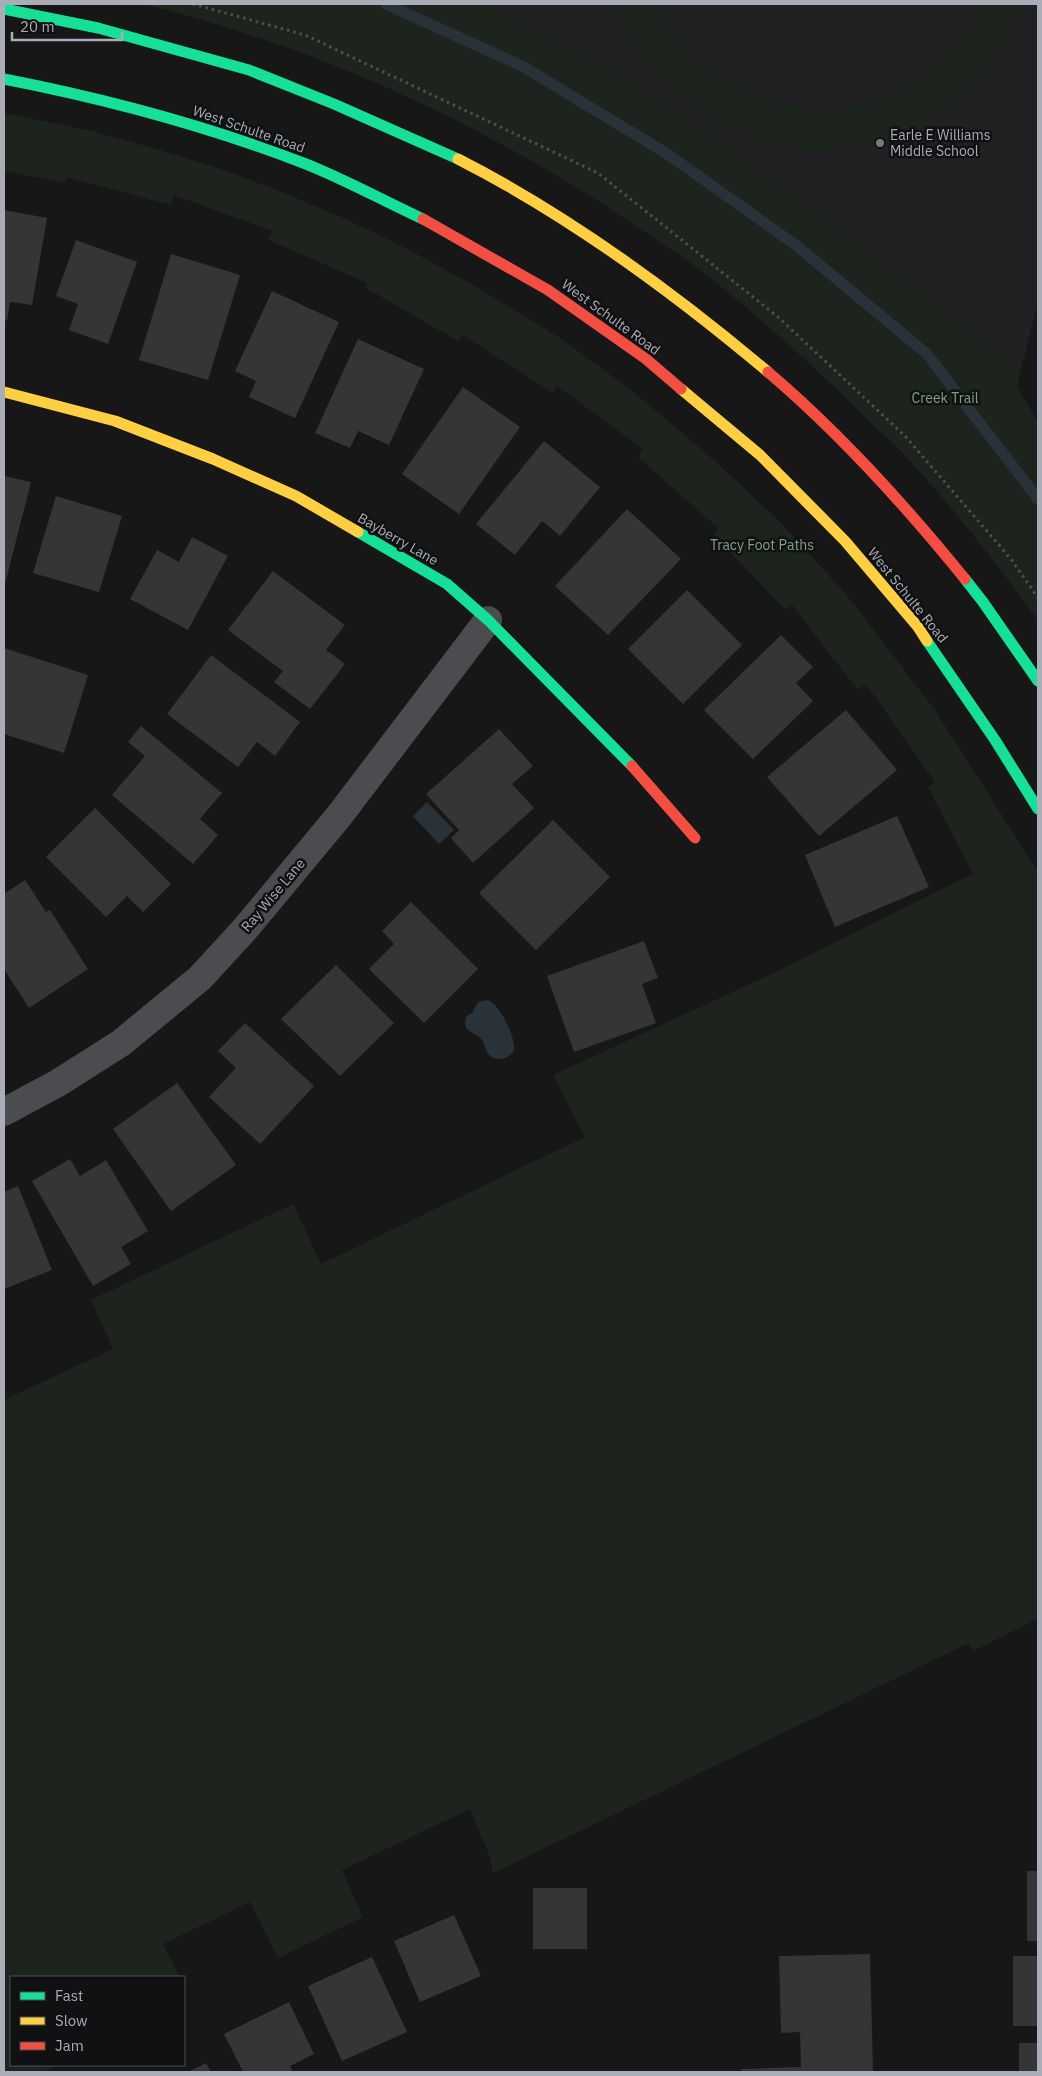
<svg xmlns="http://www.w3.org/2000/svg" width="1042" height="2076" viewBox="0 0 1042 2076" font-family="'IBM Plex Sans',sans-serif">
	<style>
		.built { fill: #212123 }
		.green { fill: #1d241e }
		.water { fill: #2a3239 }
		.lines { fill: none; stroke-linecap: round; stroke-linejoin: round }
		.stream { stroke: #2a3239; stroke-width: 11 }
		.building { fill: #353536 }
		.path { stroke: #4d4e52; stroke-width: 3; stroke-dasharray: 2.5 4; stroke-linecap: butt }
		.street { stroke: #4b4c50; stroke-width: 28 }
		.fast { stroke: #16e098; stroke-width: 11 }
		.slow { stroke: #ffcf43; stroke-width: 11 }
		.jam { stroke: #f24e42; stroke-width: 11 }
		.poi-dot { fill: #757880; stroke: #111113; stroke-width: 2 }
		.labels { text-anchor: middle; stroke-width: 5; stroke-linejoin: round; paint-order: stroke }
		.street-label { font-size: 14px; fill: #a8adb8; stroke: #111113 }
		.poi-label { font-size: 14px; fill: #a8adb8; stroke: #111113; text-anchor: start }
		.park-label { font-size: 14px; fill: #7fa381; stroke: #111113 }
	</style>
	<rect width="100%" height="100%" fill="#171717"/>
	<path class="built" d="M482 4H1038V302L1021 370 819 212 625 74Z"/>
	<path class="green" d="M143 4H482L625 74 819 212 1021 370 1017 387 1038 422V620C1001 569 962 519 920 472 902 451 880 432 861 413 816 368 769 326 720 286 684 257 645 231 606 206 464 115 307 44 143 4Z
		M613 4H659L666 22 706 69 766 100 822 109 874 103 926 76 964 33 981 4H1025L1000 52 962 97 914 130 871 145 813 153 766 143 718 125 679 96 648 66 621 25Z
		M4 113 92 131 160 150 227 171 284 193 339 216 402 246 480 289 560 338 628 388 673 425 716 462 779 521 845 593 935 710 1038 872V1619L973 1651 969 1643 493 1873 490 1857 470 1809 342 1870 363 1917 278 1958 250 1902 163 1944 180 1977H11V2065H58L42 2072H4V1400L113 1349 91 1300 293 1204 321 1264 585 1137 553 1075 763 978 973 874 928 787 935 782 866 684 858 690 792 605 786 610 713 535 718 528 638 457 643 449 557 386 553 393 463 335 458 341 366 288 367 283 269 240 272 231 174 195 171 205 66 177 65 183 4 171Z"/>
	<path class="water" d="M427 802 454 830 439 844 413 816Z
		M487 1000C500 1003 516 1038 514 1051 507 1060 494 1063 487 1052 485 1048 485 1044 482 1040 476 1032 459 1032 467 1016L472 1013 478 1002Z"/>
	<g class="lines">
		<path class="stream" d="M386 4 524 67 666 153 797 246 927 354 1038 499"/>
	</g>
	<path class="building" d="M4 210 47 218 32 305 10 302 7 321 4 320Z
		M76 240 137 262 108 344 69 330 78 304 56 296Z
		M171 254 240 275 208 380 139 360Z
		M272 291 339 322 295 418 249 397 256 381 235 371Z
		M358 339 424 369 389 445 358 431 350 448 315 433Z
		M463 387 520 427 459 514 402 474Z
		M544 441 600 487 560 536 542 521 515 555 476 524Z
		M4 476 31 482 4 588Z
		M56 496 122 516 99 592 33 573Z
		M627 509 681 559 608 635 555 586Z
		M192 537 228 556 188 630 130 599 157 550 179 562Z
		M273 571 345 625 326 650 345 664 310 709 274 682 283 671 228 630Z
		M687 590 742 645 683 704 628 649Z
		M781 635 813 667 796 683 813 701 753 759 704 710Z
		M4 648 88 675 64 753 4 734Z
		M211 655 300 722 275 756 257 742 238 767 167 714Z
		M846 710 897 770 819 836 767 777Z
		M141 726 222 793 200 819 218 835 193 864 112 795 145 756 128 742Z
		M499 729 533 766 512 784 534 808 473 863 451 838 459 830 426 794Z
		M95 808 171 884 143 912 127 896 106 917 46 857Z
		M897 816 929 887 835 927 805 855Z
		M553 820 610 877 536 950 479 893Z
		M25 880 46 912 50 910 88 969 29 1008 4 969V894Z
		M411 902 478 969 424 1023 369 969 394 944 382 931Z
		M644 941 658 978 642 984 656 1023 574 1052 547 976Z
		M336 965 394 1023 340 1076 281 1019Z
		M245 1023 314 1086 260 1144 209 1097 236 1068 218 1051Z
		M177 1083 236 1165 171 1211 113 1129Z
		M70 1159 80 1176 106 1160 148 1231 121 1247 131 1264 93 1286 32 1181Z
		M18 1186 52 1270 4 1289V1192Z
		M1027 1871H1038V1941H1027Z
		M533 1888H587V1949H533Z
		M454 1915 481 1976 420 2002 394 1941Z
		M870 1954 873 2072H741V2069L801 2067 800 2032 781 2033 779 1956Z
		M1013 1956H1038V2026H1013Z
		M372 1957 407 2032 342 2061 308 1986Z
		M289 2002 314 2054 290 2066 293 2072H243L224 2034Z
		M1019 2043H1038V2072H1019Z
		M206 2063 211 2072H188Z"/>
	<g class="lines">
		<path class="path" d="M193 4 305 35 598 173 778 317 905 436 1011 559 1038 598"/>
		<path class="street" d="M4 1112 58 1083 121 1043 200 978 245 929 339 816 488 620"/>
		<path class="fast" d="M4 9 98 28 249 70 334 104 458 159
			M4 79C107 99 208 126 306 164 346 180 384 201 423 219
			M358 532 447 584 488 620 632 766
			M965 579 983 602 1038 681
			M927 641 995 740 1038 809"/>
		<path class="slow" d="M458 159C570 216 673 292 768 372
			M681 389 760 455 845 541 918 627 927 641
			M4 392 115 421 213 459 296 496 358 532"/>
		<path class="jam" d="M423 219 548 290 646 359 681 389
			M768 372C841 434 905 505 965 579
			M632 766 695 838"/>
	</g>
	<circle class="poi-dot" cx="880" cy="143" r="5"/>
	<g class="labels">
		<g class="street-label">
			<text transform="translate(249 129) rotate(19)" y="5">West Schulte Road</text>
			<text transform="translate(611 317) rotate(36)" y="5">West Schulte Road</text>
			<text transform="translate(398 539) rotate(30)" y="5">Bayberry Lane</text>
			<text transform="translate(908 595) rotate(51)" y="5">West Schulte Road</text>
			<text transform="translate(273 895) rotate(-50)" y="5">Ray Wise Lane</text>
		</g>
		<g class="poi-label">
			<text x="890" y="140">Earle E Williams<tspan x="890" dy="16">Middle School</tspan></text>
		</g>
		<g class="park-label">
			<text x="945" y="403">Creek Trail</text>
			<text x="762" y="550">Tracy Foot Paths</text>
		</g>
	</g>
	<rect width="1042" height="2076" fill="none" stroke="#a8adb8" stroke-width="10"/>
	<rect x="10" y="1976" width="175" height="90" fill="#111113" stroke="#4d4f55"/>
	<rect x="20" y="1992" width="25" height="8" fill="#16e098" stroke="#4d4f55"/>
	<text x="55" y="2001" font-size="15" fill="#a8adb8">Fast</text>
	<rect x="20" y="2017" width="25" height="8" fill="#ffcf43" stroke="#4d4f55"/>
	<text x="55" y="2026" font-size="15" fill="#a8adb8">Slow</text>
	<rect x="20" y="2042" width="25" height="8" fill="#f24e42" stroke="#4d4f55"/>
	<text x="55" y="2051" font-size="15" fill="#a8adb8">Jam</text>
	<path d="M12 32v8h110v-8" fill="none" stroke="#a8adb8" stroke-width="2.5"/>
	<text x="20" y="32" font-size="15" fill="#a8adb8" stroke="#111113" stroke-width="4" paint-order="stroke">20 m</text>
</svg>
